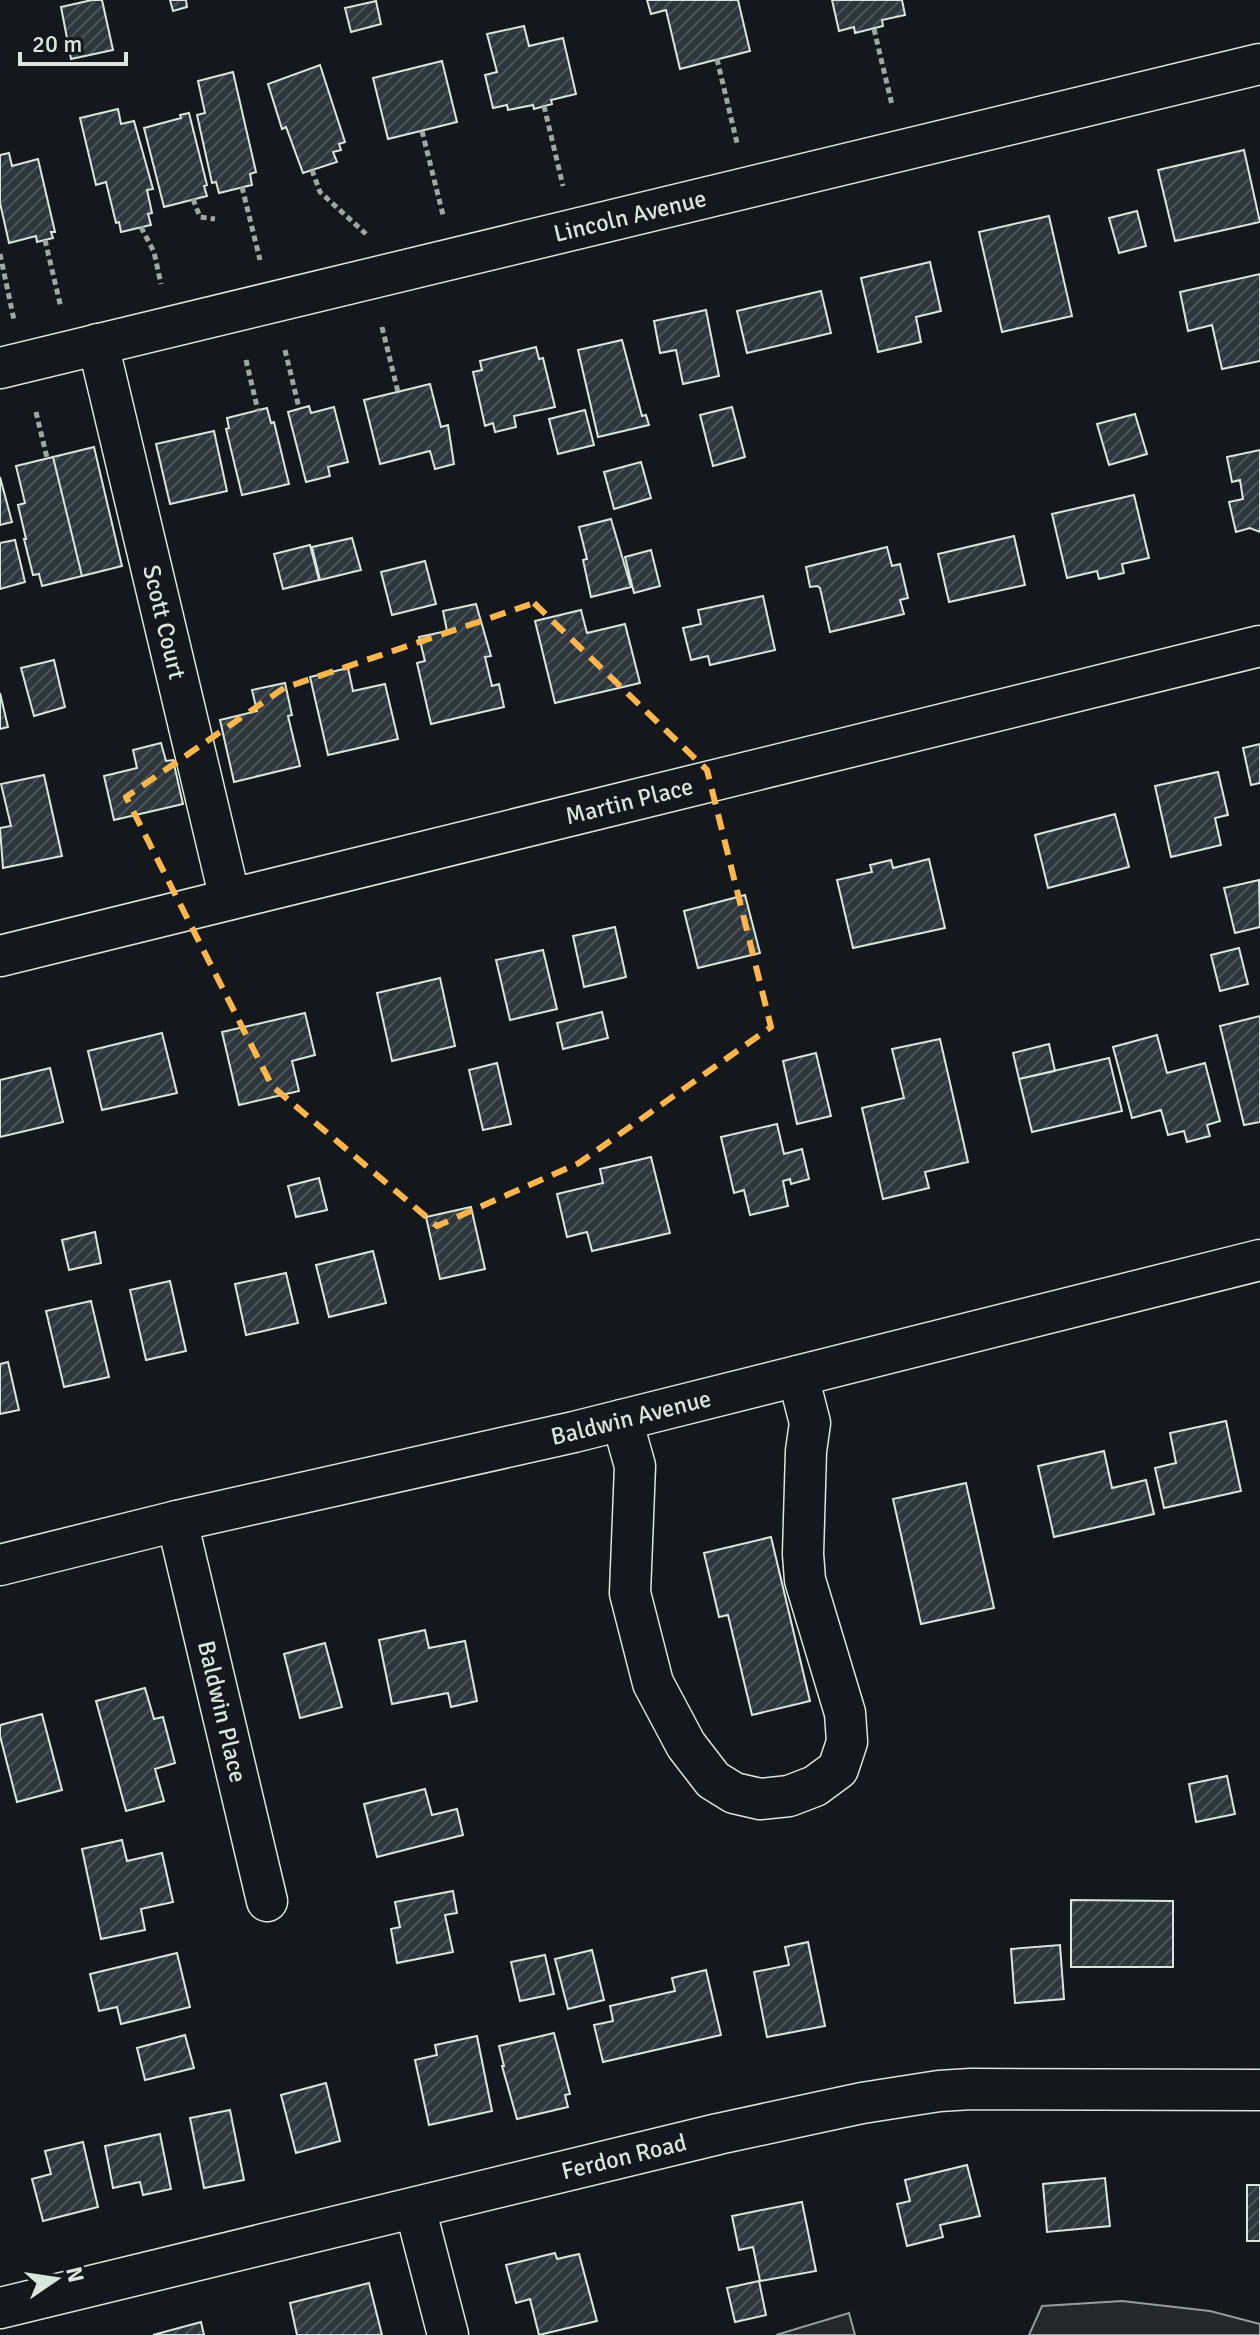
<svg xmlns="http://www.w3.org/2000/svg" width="1260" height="2335" viewBox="0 0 1260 2335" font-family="Signika,sans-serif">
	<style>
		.parking { fill: #24282b; stroke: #939e99; stroke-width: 2 }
		.building { fill: url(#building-hatch); stroke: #d8e6dc; stroke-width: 2 }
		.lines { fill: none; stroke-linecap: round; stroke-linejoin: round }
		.minor-casing { stroke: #d8e6dc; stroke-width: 43 }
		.path { stroke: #9da8a2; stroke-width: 5; stroke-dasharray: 6 4; stroke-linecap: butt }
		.minor { stroke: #14181c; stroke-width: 40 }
		.marked { fill: none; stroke: #ffb74d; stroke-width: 6; stroke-dasharray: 16 10; stroke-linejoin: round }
		.labels { text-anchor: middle; stroke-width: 6; stroke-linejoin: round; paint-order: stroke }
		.street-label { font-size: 24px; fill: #d8e6dc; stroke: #14181c }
	</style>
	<defs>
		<pattern id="building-hatch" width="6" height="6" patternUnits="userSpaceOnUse" patternTransform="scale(2)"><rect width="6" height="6" fill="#2c363c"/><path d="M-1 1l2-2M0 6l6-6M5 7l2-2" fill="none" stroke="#4a5358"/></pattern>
	</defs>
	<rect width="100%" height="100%" fill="#14181c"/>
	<path class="parking" d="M1122 2301 1210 2311 1260 2324V2335H1029L1042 2306Z
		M849 2313 855 2335H776Z"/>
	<path class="building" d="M92 0H102L113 50 71 59 61 7Z
		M170 0H186L187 7 173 11Z
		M647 0H738L750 51 680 69 666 10 651 14Z
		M832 0H902L905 15 882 20 883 26 855 33 854 27 839 31Z
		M376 1 381 24 351 32 345 8Z
		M524 26 529 46 563 38 576 94 551 100 552 104 534 109 533 105 508 110 507 105 493 108 485 75 497 72 487 34Z
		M442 61 457 122 388 139 373 78Z
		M320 65 345 142 339 144 341 150 333 152 337 162 303 173 286 127 282 129 268 84Z
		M233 72 256 172 250 174 252 185 219 193 216 182 212 183 197 115 205 113 198 81Z
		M118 109 121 124 134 121 153 189 147 190 152 213 148 214 151 225 121 232 119 222 116 223 106 182 96 185 80 118Z
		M189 113 207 185 204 186 207 196 164 207 144 128 181 118 180 115Z
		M1244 150 1260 222 1175 241 1158 170Z
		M9 153 12 166 38 159 55 232H51L53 238 37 242 36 236 9 243 0 203V155Z
		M1137 211 1146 246 1119 253 1109 218Z
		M1049 216 1072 316 1002 332 979 232Z
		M930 262 941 311 916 317 921 342 878 352 861 278Z
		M1260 274V361L1222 369 1212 325 1188 331 1180 292Z
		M821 291 831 333 747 353 737 311Z
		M706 310 719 376 683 384 676 350 660 353 654 321Z
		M622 340 642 416 646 415 649 425 598 437 578 350Z
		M536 347 539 359 543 358 555 407 514 416 516 427 495 432 493 423 485 426 473 372 482 370 480 361Z
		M430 384 441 427 448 425 454 464 435 469 430 451 380 464 364 400Z
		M309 406 311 413 334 407 348 462 328 467 330 476 306 482 288 412Z
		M732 407 745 457 713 466 700 415Z
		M267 408 271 423 274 422 289 484 242 495 226 429 229 428 227 418Z
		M585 410 594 445 558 454 549 419Z
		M1135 414 1147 454 1109 465 1097 424Z
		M214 431 227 491 170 504 156 444Z
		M94 447 122 566 82 576 53 457Z
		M1260 450V532L1250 528 1236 532 1229 502 1243 499 1240 480 1232 482 1227 457Z
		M53 457 82 576 42 586 39 574 33 575 24 539H26L18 505 25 503 16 466Z
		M641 462 651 498 614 509 604 472Z
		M0 477 12 522 0 525Z
		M1134 495 1149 558 1122 564 1124 573 1099 579 1097 571 1067 578 1052 514Z
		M611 519 631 587 591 597 583 560 587 559 579 527Z
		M1014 536 1025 585 949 602 938 554Z
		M352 538 361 570 320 580 312 547Z
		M15 540 25 582 0 589V543Z
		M310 545 319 580 283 589 274 554Z
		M887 547 892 566 900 564 908 598 900 600 904 614 830 632 820 588 817 586 810 587 806 567Z
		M651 550 660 586 634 593 625 557Z
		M425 561 436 604 392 615 381 572Z
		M763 596 775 650 710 665 708 656 691 660 683 628 701 624 698 610Z
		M476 604 491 656 485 657 492 686 499 684 504 707 431 724 417 663 425 661 419 637 447 631 443 611Z
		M581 610 587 633 625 624 640 683 555 703 535 621Z
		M54 660 65 707 34 716 21 668Z
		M348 668 353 691 385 684 398 739 328 755 310 677Z
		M285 683 292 715 288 716 300 766 234 782 220 720 257 711 252 690Z
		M0 693 8 727 0 729Z
		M161 743 166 761 173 760 183 804 114 820 104 776 137 768 133 750Z
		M1260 744V783L1251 785 1243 748Z
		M1218 772 1228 815 1215 818 1221 845 1171 857 1155 786Z
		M44 775 62 856 3 868 0 828 11 826 1 784Z
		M1115 814 1129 867 1048 888 1035 835Z
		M929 859 945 928 853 948 837 880 872 872 870 865 891 860 893 868Z
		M1259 880 1260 927 1235 933 1224 888Z
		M745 895 760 953 698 968 684 911Z
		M615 927 626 977 584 987 573 936Z
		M1239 948 1248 984 1220 991 1211 955Z
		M543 950 557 1009 510 1020 496 960Z
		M440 978 455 1046 392 1061 377 993Z
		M602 1012 608 1038 563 1049 557 1023Z
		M305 1013 315 1055 292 1061 299 1091 239 1105 222 1032Z
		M1260 1016V1122L1244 1125 1220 1026Z
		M162 1033 177 1093 102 1110 88 1051Z
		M1157 1035 1167 1073 1205 1063 1220 1121 1207 1125 1210 1136 1187 1142 1184 1131 1168 1135 1161 1110 1132 1118 1113 1047Z
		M940 1039 968 1162 925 1172 929 1188 883 1199 862 1108 904 1098 892 1049Z
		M1049 1044 1055 1071 1019 1079 1013 1053Z
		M816 1053 831 1116 797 1124 783 1061Z
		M1109 1058 1122 1111 1032 1132 1019 1079Z
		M497 1063 511 1124 483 1130 469 1070Z
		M50 1068 63 1122 0 1137V1080Z
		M777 1124 784 1154 802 1149 809 1179 791 1184 790 1179 783 1181 788 1206 750 1215 744 1190 734 1193 721 1137Z
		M651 1157 670 1233 592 1251 587 1232 567 1237 557 1194 603 1183 600 1169Z
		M319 1178 327 1210 296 1217 288 1186Z
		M471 1207 485 1269 440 1279 426 1217Z
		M95 1232 101 1263 69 1270 62 1240Z
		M373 1251 386 1303 329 1317 316 1265Z
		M286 1273 298 1323 246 1335 235 1284Z
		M170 1281 186 1351 146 1360 130 1290Z
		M91 1301 109 1377 64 1387 46 1311Z
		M8 1362 19 1410 0 1414V1364Z
		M1226 1421 1241 1491 1164 1508 1155 1468 1176 1463 1170 1433Z
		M1104 1451 1112 1488 1146 1480 1154 1514 1054 1537 1038 1466Z
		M966 1483 994 1608 921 1624 893 1499Z
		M771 1537 810 1701 752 1715 728 1615 719 1617 704 1553Z
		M425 1630 429 1648 465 1641 477 1701 451 1707 448 1693 392 1704 379 1640Z
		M325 1643 342 1707 300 1718 284 1654Z
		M145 1688 154 1719 163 1717 175 1763 155 1769 164 1801 126 1811 96 1701Z
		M42 1714 62 1790 17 1802 0 1736V1725Z
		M1227 1776 1235 1814 1196 1822 1189 1784Z
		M425 1789 432 1815 457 1809 463 1835 377 1857 364 1804Z
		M122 1840 127 1861 162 1853 173 1902 141 1909 145 1930 101 1939 82 1849Z
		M453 1891 457 1913 445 1915 453 1952 397 1963 391 1929 400 1927 395 1902Z
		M1071 1900 1173 1901V1967H1071Z
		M808 1942 825 2026 767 2037 754 1972 789 1965 785 1947Z
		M1060 1945 1064 1999 1015 2003 1011 1949Z
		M592 1950 604 2000 568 2009 555 1959Z
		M177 1953 190 2007 121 2024 117 2007 99 2011 90 1974Z
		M545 1955 554 1994 520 2001 511 1962Z
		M706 1970 721 2035 603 2062 594 2025 613 2021 610 2006 675 1991 672 1978Z
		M554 2033 570 2094 565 2095 568 2107 517 2119 502 2066H504L499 2046Z
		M185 2035 194 2068 145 2080 137 2048Z
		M477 2036 492 2111 429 2125 415 2060 437 2055 435 2045Z
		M326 2083 340 2141 296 2153 281 2095Z
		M230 2110 244 2180 204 2188 190 2118Z
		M160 2134 171 2189 143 2195 140 2182 113 2188 105 2146Z
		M83 2142 98 2207 43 2221 32 2179 51 2174 45 2151Z
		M967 2165 980 2216 940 2225 943 2237 907 2246 897 2204 910 2201 905 2180Z
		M1105 2178 1110 2226 1047 2232 1043 2184Z
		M1247 2185H1260V2241H1247Z
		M802 2202 816 2271 760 2281 753 2247 739 2250 732 2216Z
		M555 2253 557 2259 579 2254 597 2321 539 2335 530 2299 516 2303 506 2265Z
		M759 2281 766 2315 735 2322 727 2288Z
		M369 2283 382 2335H297L290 2303Z
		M201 2322 204 2335H153Z"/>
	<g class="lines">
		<defs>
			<g id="minor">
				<path id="s1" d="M98 344 230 899"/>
				<path id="s2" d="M0 368 1260 64"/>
				<path id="s3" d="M0 956 1260 646"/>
				<path d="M622 1420 635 1466 630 1593 653 1683 686 1745 713 1780 734 1793 760 1799 789 1796 815 1786 838 1769 847 1742 845 1713 805 1580 803 1554 806 1451 810 1423 798 1376"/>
				<path id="s4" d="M177 1521 267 1901"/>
				<path id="s5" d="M0 1565 177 1521 574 1432 1260 1260"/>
				<path d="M415 2208 448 2335"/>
				<path id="s6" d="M0 2308 718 2134 862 2103 939 2091 971 2089 1260 2090"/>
			</g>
		</defs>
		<use href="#minor" class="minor-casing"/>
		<path class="path" d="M874 29 892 105
			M717 59 737 143
			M544 106 563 186
			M422 131 443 215
			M312 170 320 192 366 234
			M242 187 260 260
			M193 199 200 217 215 219
			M141 227 154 252 161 284
			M45 240 61 308
			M0 254 14 320
			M382 327 398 392
			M285 350 299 408
			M246 360 258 411
			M36 412 47 458"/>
		<use href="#minor" class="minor"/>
	</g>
	<path class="marked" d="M534 603 707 770 771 1027 579 1163 437 1226 272 1086 126 797 284 688Z"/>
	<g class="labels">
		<g class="street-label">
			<text dy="8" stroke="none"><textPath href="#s2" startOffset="648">Lincoln Avenue</textPath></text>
			<text dy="8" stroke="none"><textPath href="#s1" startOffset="286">Scott Court</textPath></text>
			<text dy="8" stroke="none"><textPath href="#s3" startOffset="648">Martin Place</textPath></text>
			<text dy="8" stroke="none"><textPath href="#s5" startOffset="648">Baldwin Avenue</textPath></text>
			<text dy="8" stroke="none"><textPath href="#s4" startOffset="196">Baldwin Place</textPath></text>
			<text dy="8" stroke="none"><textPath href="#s6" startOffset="642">Ferdon Road</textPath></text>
		</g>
	</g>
	<g transform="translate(56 2279) rotate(77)" stroke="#14181c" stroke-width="6" paint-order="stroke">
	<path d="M0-6L14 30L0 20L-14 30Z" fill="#d8e6dc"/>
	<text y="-12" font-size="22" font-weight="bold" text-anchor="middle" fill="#d8e6dc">N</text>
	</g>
	<path d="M20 52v12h106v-12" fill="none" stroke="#d8e6dc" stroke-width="4"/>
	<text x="32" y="52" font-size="24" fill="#d8e6dc" stroke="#14181c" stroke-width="6" paint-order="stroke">20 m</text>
</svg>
